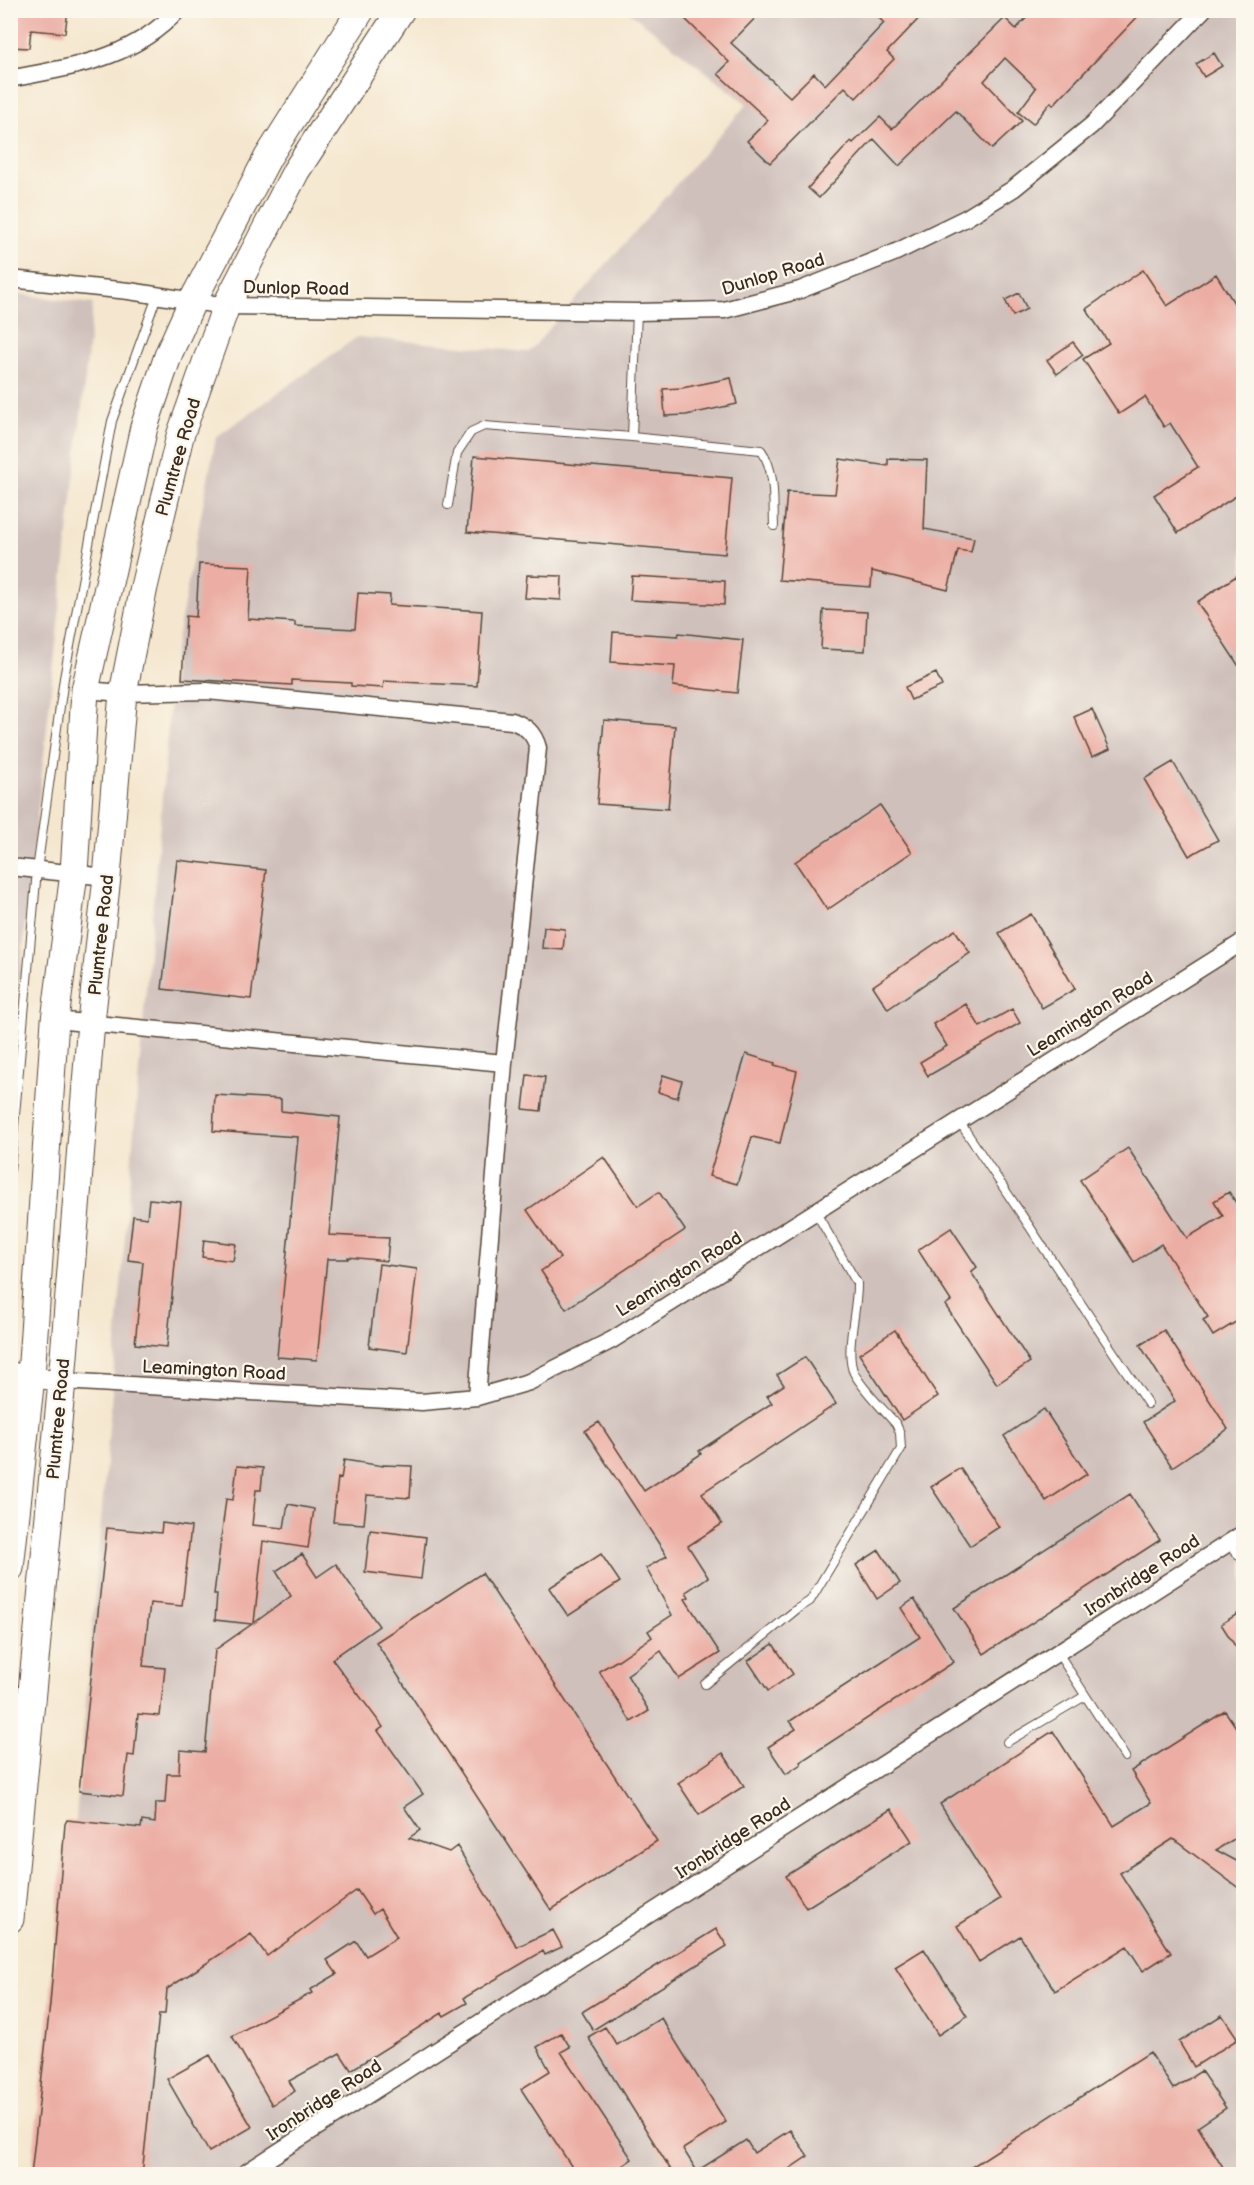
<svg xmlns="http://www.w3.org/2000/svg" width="1254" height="2185" viewBox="0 0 1254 2185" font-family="'Balsamiq Sans',sans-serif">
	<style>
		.industrial { fill: #cfc0bb }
		.building { fill: #ecaea4 }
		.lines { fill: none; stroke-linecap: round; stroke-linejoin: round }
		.service-casing { stroke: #574639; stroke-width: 10 }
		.minor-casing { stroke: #574639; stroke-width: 19 }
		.tertiary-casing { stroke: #574639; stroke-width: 22 }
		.trunk-casing { stroke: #574639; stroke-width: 29 }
		.service { stroke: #fff; stroke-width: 8 }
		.minor { stroke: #fff; stroke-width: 16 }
		.tertiary { stroke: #fff; stroke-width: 20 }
		.trunk { stroke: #fff; stroke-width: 27 }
		.labels { text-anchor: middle; stroke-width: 4.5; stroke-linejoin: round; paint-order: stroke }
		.street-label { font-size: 18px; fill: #3b2a1e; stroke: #fbf7ec }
	</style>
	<rect width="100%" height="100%" fill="#fbf7ec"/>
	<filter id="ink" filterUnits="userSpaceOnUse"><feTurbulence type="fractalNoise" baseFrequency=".0167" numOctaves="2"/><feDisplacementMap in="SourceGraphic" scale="12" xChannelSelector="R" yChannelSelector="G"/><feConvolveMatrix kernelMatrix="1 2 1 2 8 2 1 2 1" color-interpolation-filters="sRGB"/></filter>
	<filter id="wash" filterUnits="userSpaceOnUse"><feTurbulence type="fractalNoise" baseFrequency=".008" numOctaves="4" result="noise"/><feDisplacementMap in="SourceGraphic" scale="24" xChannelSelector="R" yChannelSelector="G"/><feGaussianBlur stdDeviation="1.35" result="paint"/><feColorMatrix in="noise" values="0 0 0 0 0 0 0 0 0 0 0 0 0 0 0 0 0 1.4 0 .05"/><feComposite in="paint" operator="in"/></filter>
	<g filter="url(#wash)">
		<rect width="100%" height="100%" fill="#f5e7cf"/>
		<path class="industrial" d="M628 11H1243V2174H46L174 656 216 437 357 337 529 352 747 104Z
			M11 293 93 304 11 1058Z"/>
		<g id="blocks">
			<path class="building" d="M10 10H68L65 33 31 30 29 48 10 47Z
				M676 10H763L731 43 790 97 814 73 825 85 884 23 871 10H927L887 52 894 59 856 98 845 87 770 163 747 141 768 120 718 74 729 62Z
				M1034 10H1144L1053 105 1051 102 1033 124 1018 112 1036 88 1005 58 984 81 1022 121 992 149 956 111 899 166 874 139 819 198 808 188 851 141 853 143 880 117 892 129 1005 18 1016 29Z
				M1214 53 1222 66 1204 77 1196 64Z
				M1143 270 1167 306 1216 274 1244 319V491L1178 533 1154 495 1198 467 1170 423 1164 427 1145 397 1119 414 1083 359 1109 343 1086 309Z
				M1019 293 1027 309 1013 316 1005 300Z
				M1073 342 1083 355 1057 374 1047 360Z
				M731 378 737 404 686 415 665 416 663 389 682 388Z
				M474 456 732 478 725 554 467 532Z
				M840 459 888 466V459L927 460 924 529 974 538 971 552 958 550 948 590 872 571 871 587 779 580 787 492 835 494Z
				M199 564 251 566 248 619 295 622V626L355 629 358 593 390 595 389 605 482 611 477 686 384 681 383 688 351 686V683L292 680V685L182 679 186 616 196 617Z
				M1244 571V674L1197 602Z
				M527 575 562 576 561 600 525 598Z
				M632 576 725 581 724 605 630 600Z
				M823 610 867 612 865 651 821 649Z
				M613 632 678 636 679 633 743 640 737 693 673 686 675 666 611 662Z
				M936 673 942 686 911 700 905 687Z
				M1092 709 1110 749 1092 757 1074 717Z
				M604 720 675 726 668 809 597 804Z
				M1173 762 1218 840 1189 856 1144 779Z
				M880 805 912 852 827 910 795 862Z
				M177 860 266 870 251 999 162 989Z
				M1031 914 1075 989 1042 1008 999 933Z
				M544 927 565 929 563 950 542 948Z
				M955 930 970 953 888 1009 873 986Z
				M966 1004 980 1027 1012 1009 1020 1023 928 1076 920 1062 947 1046 933 1024Z
				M746 1054 775 1063 774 1065 797 1071 780 1143 752 1137 737 1184 709 1176Z
				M527 1075 545 1077 541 1111 523 1109Z
				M663 1075 682 1081 677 1098 658 1092Z
				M215 1095 281 1099V1111L340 1117 329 1235 389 1238 387 1261 348 1257V1259H327L317 1360 277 1357 298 1137 213 1131Z
				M1128 1148 1187 1238 1223 1216 1214 1201 1229 1192 1244 1215V1317L1213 1336 1203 1320 1208 1317 1161 1244 1134 1262 1080 1180Z
				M604 1157 638 1206 659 1192 685 1230 566 1309 541 1271 560 1258 527 1210Z
				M149 1199 181 1202 167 1347 135 1344 143 1262 128 1260 133 1216 147 1218Z
				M951 1228 977 1267 971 1272 1030 1362 997 1384 945 1305 951 1301 918 1250Z
				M204 1240 236 1244 233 1261 202 1257Z
				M379 1264 417 1269 407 1352 369 1347Z
				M895 1330 938 1396 902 1420 859 1354Z
				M1164 1330 1228 1429 1172 1467 1143 1422 1175 1401 1140 1345Z
				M805 1357 836 1404 702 1493 722 1524 688 1546 708 1577 686 1592 689 1597 685 1599 720 1653 679 1679 661 1651 627 1675 649 1711 631 1722 599 1671 618 1660 652 1637 648 1631 672 1615 646 1568 667 1556 585 1431 599 1422 644 1491 701 1454 699 1451 772 1403 767 1396 784 1385 777 1375Z
				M1044 1409 1087 1474 1046 1501 1004 1436Z
				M344 1460 383 1466V1465L412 1466 410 1498 367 1495 364 1524 333 1522 338 1478 341 1479Z
				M237 1466 263 1468 261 1490H256L252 1525 284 1528 288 1504 314 1509 308 1548 263 1541 254 1623 291 1596 276 1571 302 1554 317 1577 336 1564 379 1626 332 1659 383 1727 378 1731 423 1794 404 1807 420 1830 409 1838 449 1852 457 1846 517 1947 553 1930 562 1947 545 1955 543 1951 464 1998 467 2003 444 2016 442 2013 351 2070 340 2053 289 2081 295 2091 272 2105 232 2036 312 1993 310 1990 337 1974 327 1960 356 1941 366 1956 397 1937 380 1909 373 1914 357 1890 267 1956 251 1934 167 1989 165 2014H159L142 2175H31L50 2004 65 1824 67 1820 141 1828 142 1821 155 1823 156 1803H165L167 1774H179L180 1750 205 1752 215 1650 252 1624 215 1620 217 1594H214L226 1499 233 1500Z
				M960 1468 999 1527 970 1546 931 1487Z
				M1130 1494 1160 1540 984 1654 954 1608Z
				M162 1523 191 1527 182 1606 150 1603 143 1666 165 1668 160 1716 138 1714 134 1756 128 1755 123 1796 79 1791 107 1528 161 1533Z
				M370 1530 426 1537 421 1579 365 1572Z
				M879 1550 900 1583 877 1599 856 1565Z
				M601 1554 620 1582 568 1616 549 1588Z
				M482 1573 657 1841 551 1910 376 1642Z
				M914 1599 954 1662 800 1762 801 1764 786 1774 768 1747 796 1729 790 1721 920 1637 901 1608Z
				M1244 1610V1660L1221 1624Z
				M773 1644 793 1674 768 1691 748 1661Z
				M1225 1711 1244 1739V1833L1216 1850 1244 1865V1892L1173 1839 1120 1873 1171 1953 1143 1971 1127 1946 1055 1991 1020 1936 979 1962 957 1926 1000 1899 940 1804 1053 1731 1114 1826 1151 1803 1131 1771Z
				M723 1753 744 1786 699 1815 678 1783Z
				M891 1809 912 1841 806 1908 786 1876Z
				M716 1929 727 1946 593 2030 582 2012Z
				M924 1949 967 2016 938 2035 895 1967Z
				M1222 2015 1238 2039 1194 2067 1179 2042Z
				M661 2018 726 2122 683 2149 697 2171 746 2140 754 2153 790 2130 808 2156 780 2175H674L588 2037 605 2027 617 2045Z
				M561 2033 570 2047 561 2052 632 2159 609 2175H577L521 2089 550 2071 537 2047Z
				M1150 2052 1173 2089 1201 2071 1226 2108 1198 2127 1228 2175H959Z
				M210 2055 252 2127 209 2152 167 2079Z"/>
		</g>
	</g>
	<g filter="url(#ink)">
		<use href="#blocks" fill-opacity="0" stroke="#574639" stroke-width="1.5"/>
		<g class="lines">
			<defs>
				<path id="service" d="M632 437 637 312
					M448 505 457 453 471 432 484 426 632 437 761 450C776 471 773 501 774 526
					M959 1121 1148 1404
					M10 1170 37 870 64 678 112 421 157 296
					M1228 1543 1244 1561
					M1058 1653 1125 1757
					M705 1684 797 1609 810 1601 901 1449 900 1433 896 1424C883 1409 863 1390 854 1373 844 1353 858 1308 857 1283L815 1211
					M1007 1742 1085 1696"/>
				<path id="minor" d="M10 79C74 66 131 60 178 10
					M10 279 129 291 226 306 637 312 724 310 800 290 894 253 966 218 1013 189 1092 125 1203 10
					M85 690 123 693 207 691 512 721C526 726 534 733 538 748L504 1063 477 1397
					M10 867 107 877
					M55 1020 504 1063
					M62 1381 422 1402 477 1397 529 1382 612 1340 1244 941
					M244 2174 1244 1533"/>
				<path id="tertiary" d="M10 1372 31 1377 62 1381"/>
				<path id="trunk" d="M10 1568 31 1377 55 1020 74 873 85 690 144 427 169 353 192 302 268 157 361 10
					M10 1919 62 1381 91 1022 107 877 123 693 144 587 180 436 226 306 296 171 401 10"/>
			</defs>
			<use href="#service" class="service-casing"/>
			<use href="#minor" class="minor-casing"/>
			<use href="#tertiary" class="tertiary-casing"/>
			<use href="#trunk" class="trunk-casing"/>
			<use href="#service" class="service"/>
			<use href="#minor" class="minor"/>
			<use href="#tertiary" class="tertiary"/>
			<use href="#trunk" class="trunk"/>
		</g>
	</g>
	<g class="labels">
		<g class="street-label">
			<text transform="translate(773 274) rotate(-17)" y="6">Dunlop Road</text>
			<text transform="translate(296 288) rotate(1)" y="6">Dunlop Road</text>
			<text transform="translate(178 457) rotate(-74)" y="6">Plumtree Road</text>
			<text transform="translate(101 935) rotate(-84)" y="6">Plumtree Road</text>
			<text transform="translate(1090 1014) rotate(-32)" y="6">Leamington Road</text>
			<text transform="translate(679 1274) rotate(-32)" y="6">Leamington Road</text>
			<text transform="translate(214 1370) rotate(3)" y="6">Leamington Road</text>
			<text transform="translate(58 1419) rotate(-85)" y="6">Plumtree Road</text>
			<text transform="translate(1142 1575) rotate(-33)" y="6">Ironbridge Road</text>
			<text transform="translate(733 1838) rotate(-33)" y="6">Ironbridge Road</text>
			<text transform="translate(324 2100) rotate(-33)" y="6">Ironbridge Road</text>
		</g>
	</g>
	<rect width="1254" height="2185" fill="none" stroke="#fbf7ec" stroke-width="36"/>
</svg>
